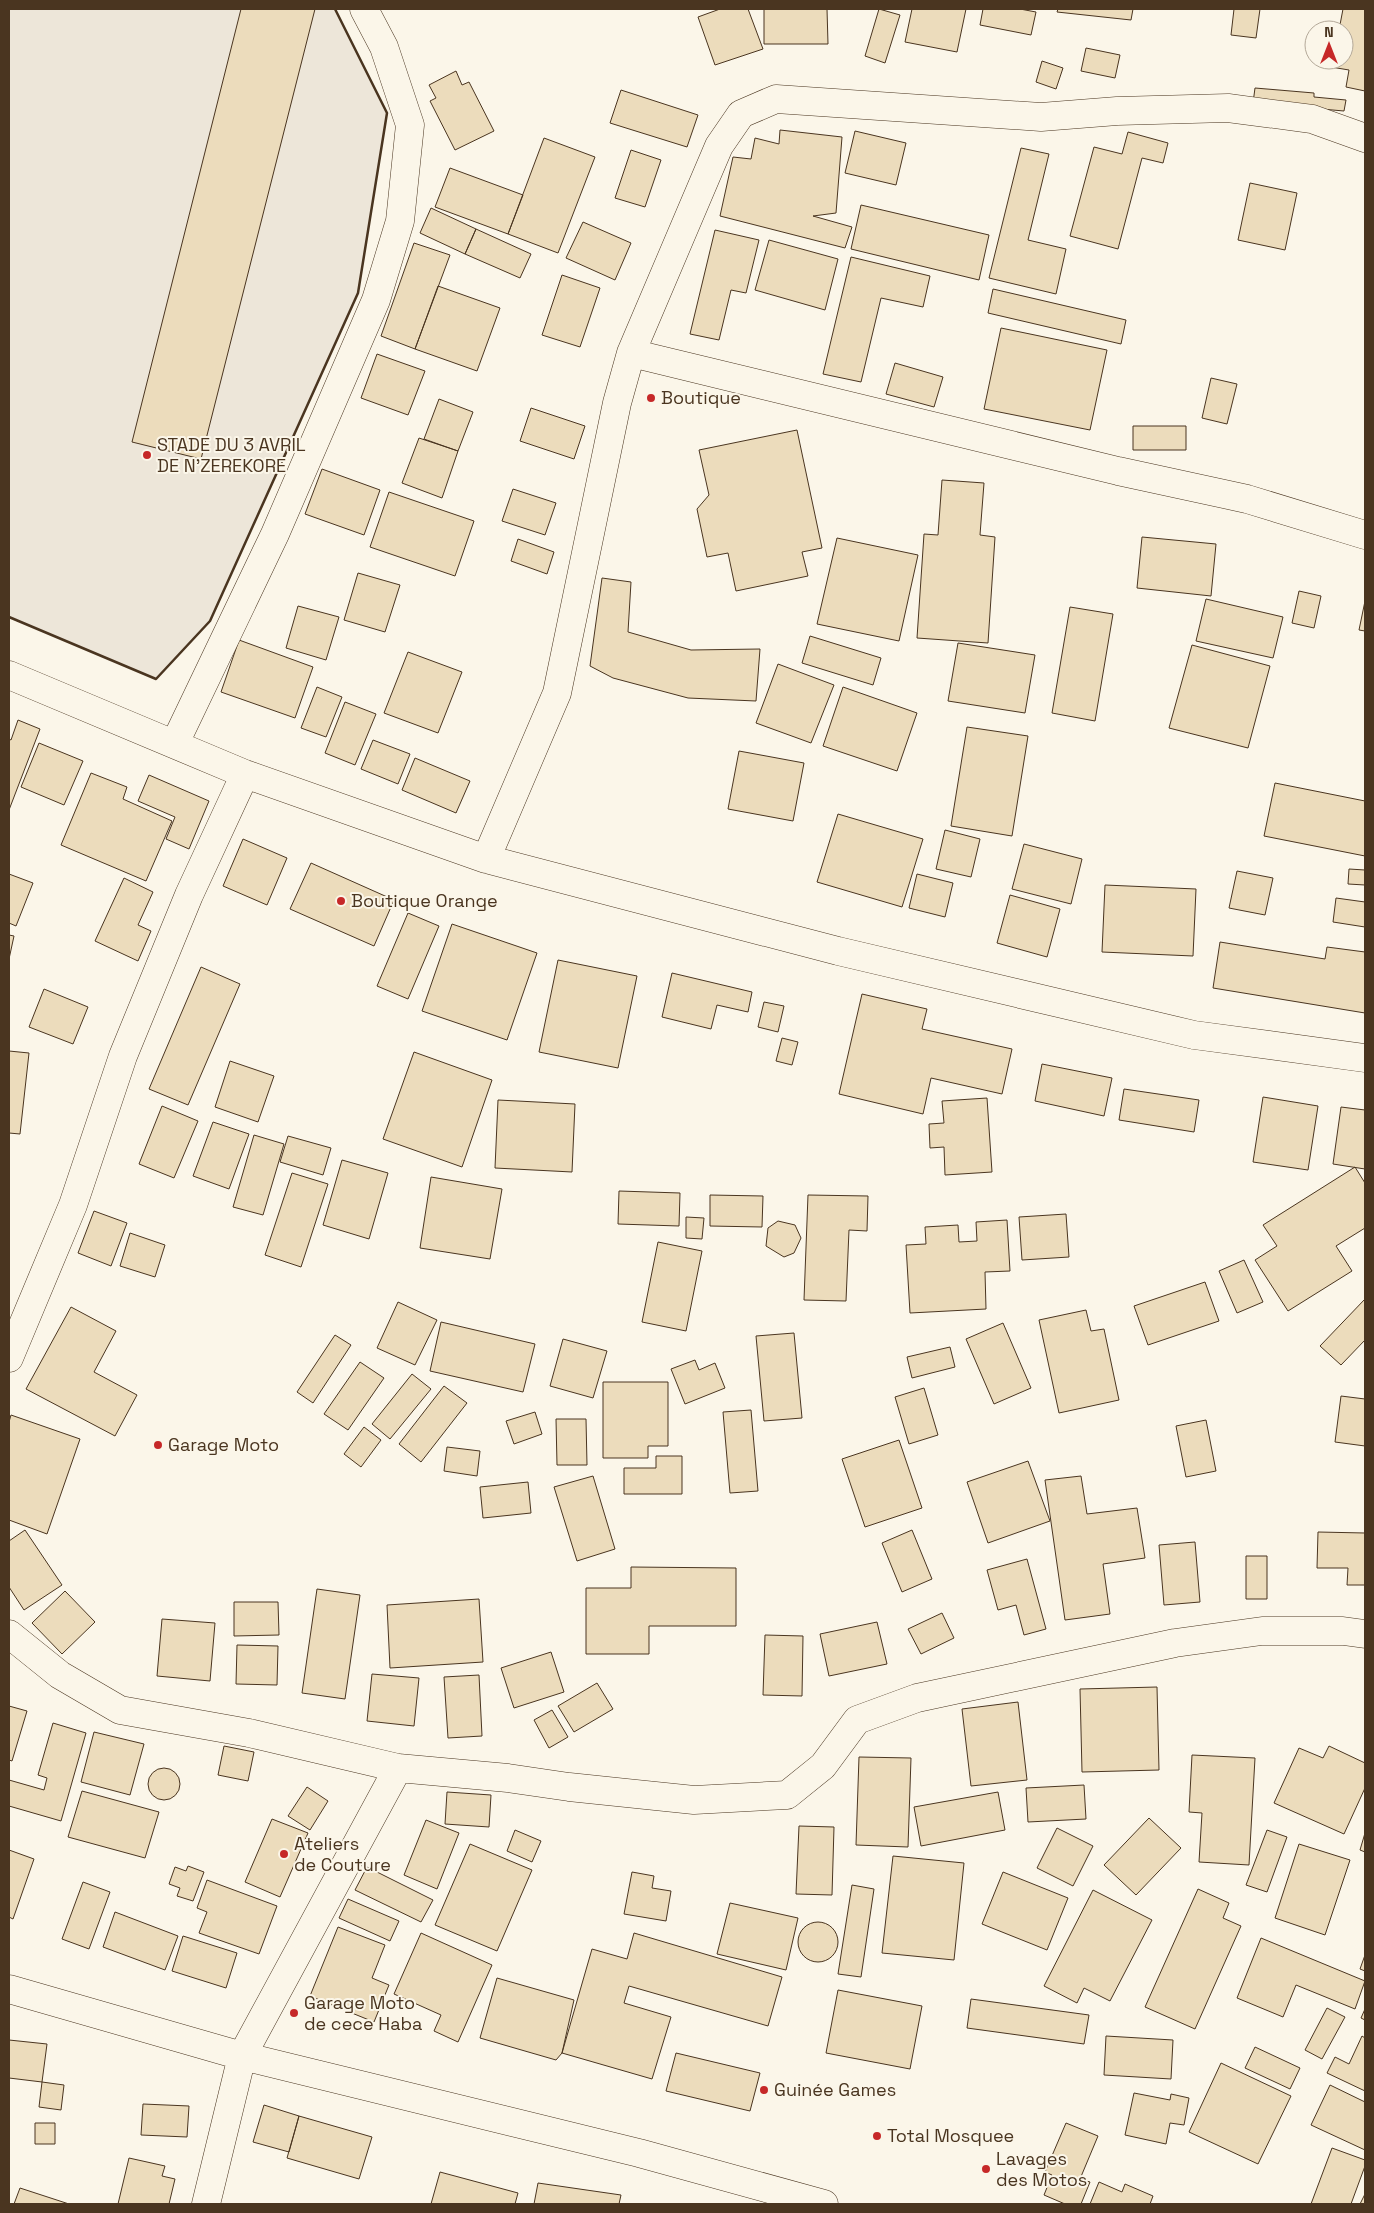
<svg xmlns="http://www.w3.org/2000/svg" width="1374" height="2213" viewBox="0 0 1374 2213" font-family="'Space Grotesk',sans-serif">
	<style>
		.pitch { fill: #ede6d9; stroke: #887966 }
		.building { fill: #ecdcbc; stroke: #4a3520 }
		.lines { fill: none; stroke-linecap: round; stroke-linejoin: round }
		.minor-casing { stroke: #4a3520; stroke-width: 29 }
		.minor { stroke: #fbf6e9; stroke-width: 28 }
		.wall { stroke: #4a3520; stroke-width: 2.5 }
		.poi-dot { fill: #c62828; stroke: #fbf6e9; stroke-width: 2 }
		.labels { text-anchor: middle; stroke-width: 4; stroke-linejoin: round; paint-order: stroke }
		.poi-label { font-size: 18px; fill: #4a3520; stroke: #fbf6e9; text-anchor: start }
	</style>
	<rect width="100%" height="100%" fill="#fbf6e9"/>
	<path class="pitch" d="M9 9H335L387 113 358 293 210 621 156 679 9 617Z"/>
	<path class="building" d="M241 9H315L201 459 132 442Z
		M720 9H748L763 49 715 65 698 17Z
		M764 9H827L828 44H764Z
		M879 9 900 15 885 63 865 56Z
		M912 9H966L957 52 905 42Z
		M983 9H1020L1036 12 1031 35 980 25Z
		M1058 9H1133L1131 20 1057 12Z
		M1234 9H1260L1256 38 1231 35Z
		M1343 9H1365V91L1346 87 1349 70 1331 67 1332 60H1344V30H1339Z
		M1086 48 1120 55 1115 78 1081 71Z
		M1042 61 1063 68 1056 89 1036 82Z
		M456 71 462 85 469 82 494 131 455 150 430 101 436 98 429 85Z
		M1255 88 1314 93V97L1346 100 1344 111 1253 103Z
		M621 90 698 115 687 147 610 123Z
		M780 130 842 137 836 213 813 216 852 227 845 248 720 216 733 157 751 159 755 138 779 144Z
		M855 131 906 143 896 185 845 173Z
		M1128 132 1168 143 1163 163 1142 158 1118 249 1070 236 1094 147 1122 154Z
		M544 138 595 157 558 253 508 234Z
		M1021 148 1049 154 1028 240 1066 249 1056 294 989 278Z
		M631 150 661 160 645 207 615 198Z
		M450 168 523 195 508 234 435 207Z
		M1250 183 1297 193 1285 250 1238 240Z
		M861 205 989 235 979 280 851 249Z
		M431 208 476 229 465 254 420 233Z
		M583 222 631 243 615 280 566 258Z
		M476 229 531 254 520 278 465 254Z
		M715 230 759 240 746 293 731 290 719 340 690 334Z
		M769 240 838 259 825 310 755 290Z
		M414 243 450 255 415 349 381 336Z
		M851 257 930 276 923 307 881 298 861 382 823 374Z
		M562 275 600 288 580 347 542 335Z
		M438 286 500 308 477 371 415 349Z
		M993 289 1126 320 1121 344 988 313Z
		M1001 328 1107 350 1090 430 984 409Z
		M377 354 425 371 408 415 361 398Z
		M895 363 943 377 934 407 886 394Z
		M1211 378 1237 384 1227 424 1202 418Z
		M439 399 473 412 458 451 424 439Z
		M531 408 585 426 574 459 520 441Z
		M1133 426H1186V450H1133Z
		M797 430 822 548 802 552 808 576 736 591 728 553 707 557 697 509 709 495 699 450Z
		M419 438 458 451 442 498 402 483Z
		M322 469 380 490 364 535 305 514Z
		M942 480 984 483 980 535 995 537 988 643 917 638 924 534 938 535Z
		M513 489 556 503 545 535 502 521Z
		M389 492 474 521 455 576 370 547Z
		M1142 537 1216 544 1211 596 1137 588Z
		M837 538 918 555 899 641 817 624Z
		M518 539 554 552 547 574 511 561Z
		M358 573 400 585 385 632 344 620Z
		M602 578 631 582 628 632 691 650 760 649 756 701 688 698 613 678 590 666Z
		M1299 591 1321 596 1314 628 1292 623Z
		M1206 599 1283 617 1273 658 1196 641Z
		M1365 601V631L1359 630Z
		M298 606 339 617 326 660 286 648Z
		M1070 607 1113 614 1095 721 1052 713Z
		M810 636 881 658 873 685 802 663Z
		M239 640 313 667 295 718 221 692Z
		M958 643 1035 655 1025 713 948 701Z
		M1192 645 1270 666 1248 748 1169 728Z
		M408 652 462 672 438 733 384 713Z
		M778 664 834 685 811 743 756 723Z
		M317 687 342 697 326 737 301 728Z
		M843 687 917 713 897 771 823 746Z
		M345 702 376 714 355 765 325 753Z
		M18 720 40 729 9 810V739L11 740Z
		M967 727 1028 736 1012 836 951 826Z
		M373 740 410 754 398 784 361 769Z
		M39 743 83 761 64 805 21 787Z
		M739 751 804 763 793 821 728 809Z
		M415 758 470 781 456 813 402 790Z
		M91 773 127 787 123 799 172 821 146 881 61 845Z
		M149 775 209 801 189 849 166 839 175 817 138 801Z
		M1275 783 1365 801V856L1264 836Z
		M838 814 923 839 902 907 817 882Z
		M945 830 980 839 971 877 936 869Z
		M243 839 287 858 267 905 223 886Z
		M1024 844 1082 859 1071 904 1012 889Z
		M311 863 394 900 374 946 290 909Z
		M1349 869 1365 870V885L1348 884Z
		M1237 871 1273 878 1265 915 1229 908Z
		M9 874 33 883 16 926 9 923Z
		M917 874 953 883 945 917 909 908Z
		M124 878 153 892 138 925 151 931 138 961 95 941Z
		M1105 885 1196 889 1193 956 1102 952Z
		M1010 895 1060 909 1047 957 997 943Z
		M1336 898 1365 902V927L1333 922Z
		M408 913 439 926 408 999 377 986Z
		M452 924 537 953 507 1040 422 1011Z
		M9 935 14 936 9 959Z
		M1220 942 1325 959 1327 947 1365 952V1013L1213 988Z
		M558 960 637 976 618 1068 539 1052Z
		M201 967 240 984 188 1105 149 1089Z
		M672 973 752 992 748 1012 717 1005 711 1029 662 1017Z
		M44 989 88 1007 73 1044 29 1027Z
		M862 994 927 1009 922 1029 1012 1049 1002 1094 931 1078 923 1114 839 1094Z
		M764 1002 784 1006 778 1032 758 1027Z
		M782 1038 798 1042 792 1065 776 1061Z
		M9 1051 29 1053 20 1134 9 1133Z
		M414 1052 492 1080 462 1167 383 1139Z
		M230 1061 274 1076 258 1122 215 1107Z
		M1042 1064 1112 1078 1104 1116 1035 1101Z
		M1124 1089 1199 1100 1194 1132 1119 1120Z
		M1263 1097 1318 1106 1308 1170 1253 1162Z
		M987 1098 992 1172 945 1175 944 1147 930 1148 929 1124 944 1123 942 1101Z
		M498 1100 575 1104 572 1172 495 1168Z
		M162 1106 198 1121 174 1178 139 1164Z
		M1341 1107 1365 1110V1169L1333 1164Z
		M213 1122 249 1134 229 1189 193 1176Z
		M254 1135 284 1144 263 1215 233 1207Z
		M288 1136 331 1148 323 1175 280 1162Z
		M342 1160 388 1173 369 1239 323 1225Z
		M1355 1167 1365 1183V1228L1336 1246 1352 1271 1288 1311 1255 1260 1277 1246 1263 1225Z
		M292 1173 328 1184 301 1267 265 1255Z
		M431 1177 502 1189 490 1259 420 1248Z
		M619 1191 680 1193 679 1226 618 1224Z
		M710 1195 763 1196 762 1227 710 1226Z
		M808 1195 868 1196 867 1231 849 1230 846 1301 804 1300Z
		M94 1211 127 1223 111 1266 78 1253Z
		M1066 1214 1069 1257 1022 1260 1019 1217Z
		M686 1217 704 1218 702 1239 686 1238Z
		M1007 1220 1010 1271 985 1272 986 1309 910 1313 906 1245 926 1244 925 1227 958 1225 959 1242 977 1241 976 1222Z
		M778 1221 795 1225 801 1238 794 1253 784 1257 766 1246 768 1228Z
		M130 1233 165 1245 155 1277 120 1266Z
		M658 1242 702 1251 686 1331 642 1322Z
		M1244 1260 1263 1302 1237 1313 1219 1271Z
		M1205 1282 1219 1321 1148 1345 1134 1306Z
		M1365 1299V1340L1341 1365 1320 1346Z
		M398 1302 437 1320 415 1365 377 1348Z
		M71 1307 116 1331 94 1372 137 1395 115 1436 26 1389Z
		M1086 1310 1091 1331 1104 1329 1119 1400 1059 1413 1039 1320Z
		M441 1322 535 1344 523 1392 430 1371Z
		M1003 1323 1031 1388 994 1404 966 1339Z
		M794 1333 802 1418 764 1421 756 1336Z
		M335 1335 351 1345 313 1403 297 1392Z
		M563 1339 607 1351 593 1398 550 1386Z
		M950 1347 955 1367 912 1378 907 1357Z
		M695 1360 699 1370 715 1363 725 1388 685 1404 671 1369Z
		M360 1362 384 1378 348 1430 324 1414Z
		M412 1374 431 1389 390 1439 372 1424Z
		M603 1382H668V1446H648V1458H603Z
		M444 1386 467 1403 421 1462 399 1444Z
		M924 1388 938 1435 909 1444 895 1397Z
		M1341 1396 1365 1399V1446L1335 1442Z
		M751 1410 758 1491 730 1493 723 1412Z
		M535 1412 542 1434 514 1444 506 1421Z
		M11 1415 80 1439 47 1534 9 1520V1422Z
		M556 1419H586L587 1465H557Z
		M1206 1420 1216 1471 1186 1477 1176 1426Z
		M364 1427 381 1440 361 1467 344 1454Z
		M899 1440 922 1508 865 1527 842 1459Z
		M447 1447 480 1451 477 1476 444 1471Z
		M656 1456H682V1494H624V1468H656Z
		M1028 1461 1050 1521 988 1543 967 1482Z
		M593 1476 615 1549 577 1561 554 1487Z
		M1081 1476 1087 1514 1137 1508 1145 1558 1103 1564 1110 1614 1065 1620 1045 1480Z
		M528 1482 531 1513 483 1518 480 1487Z
		M25 1530 62 1585 24 1610 9 1587V1541Z
		M912 1530 932 1579 902 1592 882 1543Z
		M1318 1532 1365 1533V1585H1347L1348 1568H1317Z
		M1195 1542 1200 1602 1164 1605 1159 1545Z
		M1246 1556H1267V1599H1246Z
		M1027 1559 1046 1629 1024 1635 1016 1605 998 1610 987 1570Z
		M631 1567 736 1568V1626H649V1654H586V1588H631Z
		M317 1589 360 1595 345 1699 302 1693Z
		M65 1591 95 1622 62 1654 32 1623Z
		M479 1599 483 1662 390 1668 387 1605Z
		M234 1602H278L279 1635 234 1636Z
		M942 1613 954 1638 921 1654 908 1629Z
		M162 1619 215 1623 210 1681 157 1676Z
		M877 1622 887 1664 829 1676 820 1634Z
		M765 1635 803 1636 802 1696 763 1695Z
		M237 1645 278 1646 277 1685 236 1684Z
		M551 1652 564 1692 514 1708 501 1668Z
		M372 1674 419 1678 414 1726 367 1721Z
		M479 1675 482 1736 448 1738 444 1677Z
		M597 1683 613 1709 574 1732 558 1706Z
		M1157 1687 1159 1770 1082 1772 1080 1689Z
		M1018 1702 1027 1780 971 1786 962 1709Z
		M9 1706 27 1711 12 1761 9 1760Z
		M552 1710 568 1737 549 1748 534 1720Z
		M53 1723 86 1733 61 1821 9 1806V1780L44 1790 47 1778 38 1775Z
		M94 1732 144 1744 130 1795 81 1782Z
		M224 1746 254 1752 248 1781 218 1775Z
		M1329 1746 1365 1763V1788L1344 1834 1274 1803 1299 1748 1323 1758Z
		M1192 1755 1255 1758 1249 1865 1199 1862 1202 1813 1189 1812Z
		M859 1757 911 1758 908 1847 856 1845Z
		M148 1784a16 16 0 1 1 32 0a16 16 0 1 1-32 0Z
		M1084 1785 1086 1819 1028 1822 1026 1788Z
		M307 1787 328 1801 310 1830 288 1816Z
		M82 1791 159 1812 145 1858 68 1837Z
		M447 1792 491 1795 489 1827 445 1824Z
		M998 1792 1005 1830 921 1846 914 1807Z
		M1149 1818 1181 1848 1136 1895 1104 1865Z
		M272 1819 308 1833 280 1897 245 1882Z
		M426 1820 459 1833 437 1889 404 1875Z
		M799 1826 834 1827 832 1895 796 1894Z
		M1057 1828 1093 1846 1073 1886 1037 1868Z
		M515 1830 541 1841 532 1862 507 1851Z
		M1267 1830 1287 1837 1267 1892 1246 1885Z
		M1365 1833V1852L1360 1850Z
		M470 1844 532 1870 497 1951 435 1925Z
		M1299 1844 1350 1860 1325 1935 1275 1918Z
		M9 1850 34 1859 13 1919 9 1917Z
		M893 1856 964 1863 954 1960 882 1953Z
		M188 1866 204 1872 193 1901 177 1896 180 1888 169 1884 175 1867 186 1871Z
		M367 1867 433 1900 421 1922 355 1890Z
		M632 1872 654 1876 652 1888 671 1891 666 1921 624 1914Z
		M1003 1872 1068 1898 1047 1950 982 1924Z
		M207 1880 277 1906 259 1954 199 1933 207 1912 197 1908Z
		M83 1882 110 1892 89 1949 62 1939Z
		M852 1885 874 1889 861 1977 838 1974Z
		M1198 1889 1229 1903 1223 1918 1241 1926 1195 2029 1145 2007Z
		M1093 1890 1152 1920 1110 2001 1084 1988 1077 2003 1044 1986Z
		M348 1899 399 1921 390 1941 339 1918Z
		M730 1903 798 1918 786 1970 717 1954Z
		M115 1912 178 1936 165 1970 103 1947Z
		M798 1942a20 20 0 1 1 40 0a20 20 0 1 1-40 0Z
		M338 1927 385 1945 372 1978 389 1985 374 2022 310 1996Z
		M421 1933 492 1965 458 2042 434 2031 441 2015 394 1994Z
		M634 1933 782 1977 768 2026 629 1986 624 2003 671 2017 652 2079 562 2053 592 1949 627 1959Z
		M183 1936 237 1953 226 1988 172 1971Z
		M1261 1938 1365 1981 1355 2009 1296 1985 1283 2017 1237 1998Z
		M1365 1955V1971L1360 1969Z
		M497 1978 574 2000 562 2053 556 2060 480 2038Z
		M838 1990 922 2006 910 2069 826 2053Z
		M971 1999 1089 2015 1084 2044 967 2028Z
		M1327 2008 1345 2017 1322 2059 1305 2050Z
		M1365 2009V2020L1361 2018Z
		M1106 2036 1173 2040 1171 2079 1104 2075Z
		M1362 2036 1365 2038V2091L1327 2073 1335 2057 1349 2064Z
		M9 2040 47 2044 42 2082 9 2078Z
		M1255 2047 1300 2068 1290 2089 1245 2068Z
		M676 2053 760 2073 750 2111 666 2091Z
		M1221 2063 1291 2096 1258 2164 1189 2132Z
		M42 2082 64 2085 61 2110 39 2107Z
		M1330 2085 1365 2102V2150L1311 2125Z
		M1134 2093 1170 2100 1171 2094 1189 2098 1184 2125 1170 2123 1166 2144 1125 2135Z
		M143 2104 189 2106 187 2137 141 2135Z
		M264 2105 299 2116 289 2152 253 2142Z
		M299 2116 372 2137 359 2179 287 2158Z
		M35 2123H55V2144H35Z
		M1066 2123 1098 2136 1080 2179 1090 2182 1081 2204H1065L1044 2195 1052 2175 1045 2172Z
		M1332 2148 1365 2160V2166L1351 2204H1311Z
		M129 2158 165 2166 162 2176 175 2179 169 2204H118Z
		M440 2172 518 2193 515 2204H431Z
		M1099 2182 1122 2192 1125 2184 1153 2196 1150 2204H1090Z
		M538 2183 621 2195 619 2204H534Z
		M20 2188 69 2204H14Z
		M1365 2194V2204H1360Z"/>
	<g class="lines">
		<defs>
			<path id="minor" d="M631 353 1118 471 1247 499 1365 535
				M9 675 245 774 486 859 838 951 1194 1035 1365 1058
				M175 743 275 534 376 300 400 221 410 125 384 47 364 9
				M486 859 557 693 617 403 631 353 719 146 741 114 776 99 1041 117 1117 111 1228 108 1312 119 1365 138
				M9 1358 73 1205 123 1056 189 895 245 774
				M9 1634 60 1675 120 1710 249 1733 398 1768 508 1778 569 1787 694 1800 787 1795 823 1766 857 1720 917 1698 1175 1643 1262 1631H1343L1365 1634
				M9 1989 242 2056 639 2153 824 2204
				M206 2204 242 2056 398 1768"/>
		</defs>
		<use href="#minor" class="minor-casing"/>
		<use href="#minor" class="minor"/>
		<path class="wall" d="M9 617 156 679 210 621 358 293 387 113 335 9"/>
	</g>
	<g class="poi-dot">
		<circle cx="651" cy="398" r="5"/>
		<circle cx="147" cy="455" r="5"/>
		<circle cx="341" cy="901" r="5"/>
		<circle cx="158" cy="1445" r="5"/>
		<circle cx="284" cy="1854" r="5"/>
		<circle cx="294" cy="2013" r="5"/>
		<circle cx="764" cy="2090" r="5"/>
		<circle cx="877" cy="2136" r="5"/>
		<circle cx="986" cy="2169" r="5"/>
	</g>
	<g class="labels">
		<g class="poi-label">
			<text x="661" y="404">Boutique</text>
			<text x="157" y="451">STADE DU 3 AVRIL<tspan x="157" dy="21">DE N'ZEREKORE</tspan></text>
			<text x="351" y="907">Boutique Orange</text>
			<text x="168" y="1451">Garage Moto</text>
			<text x="294" y="1850">Ateliers<tspan x="294" dy="21">de Couture</tspan></text>
			<text x="304" y="2009">Garage Moto<tspan x="304" dy="21">de cece Haba</tspan></text>
			<text x="774" y="2096">Guinée Games</text>
			<text x="887" y="2142">Total Mosquee</text>
			<text x="996" y="2165">Lavages<tspan x="996" dy="21">des Motos</tspan></text>
		</g>
	</g>
	<rect width="1374" height="2213" fill="none" stroke="#4a3520" stroke-width="20"/>
	<g transform="translate(1329 45)"><circle r="24" fill="#fbf6e9" stroke="#b4a999"/>
	<path d="M0-4L9 19L0 12L-9 19Z" fill="#c62828"/>
	<text y="-8" font-size="14" font-weight="bold" text-anchor="middle" fill="#4a3520">N</text>
	</g>
</svg>
